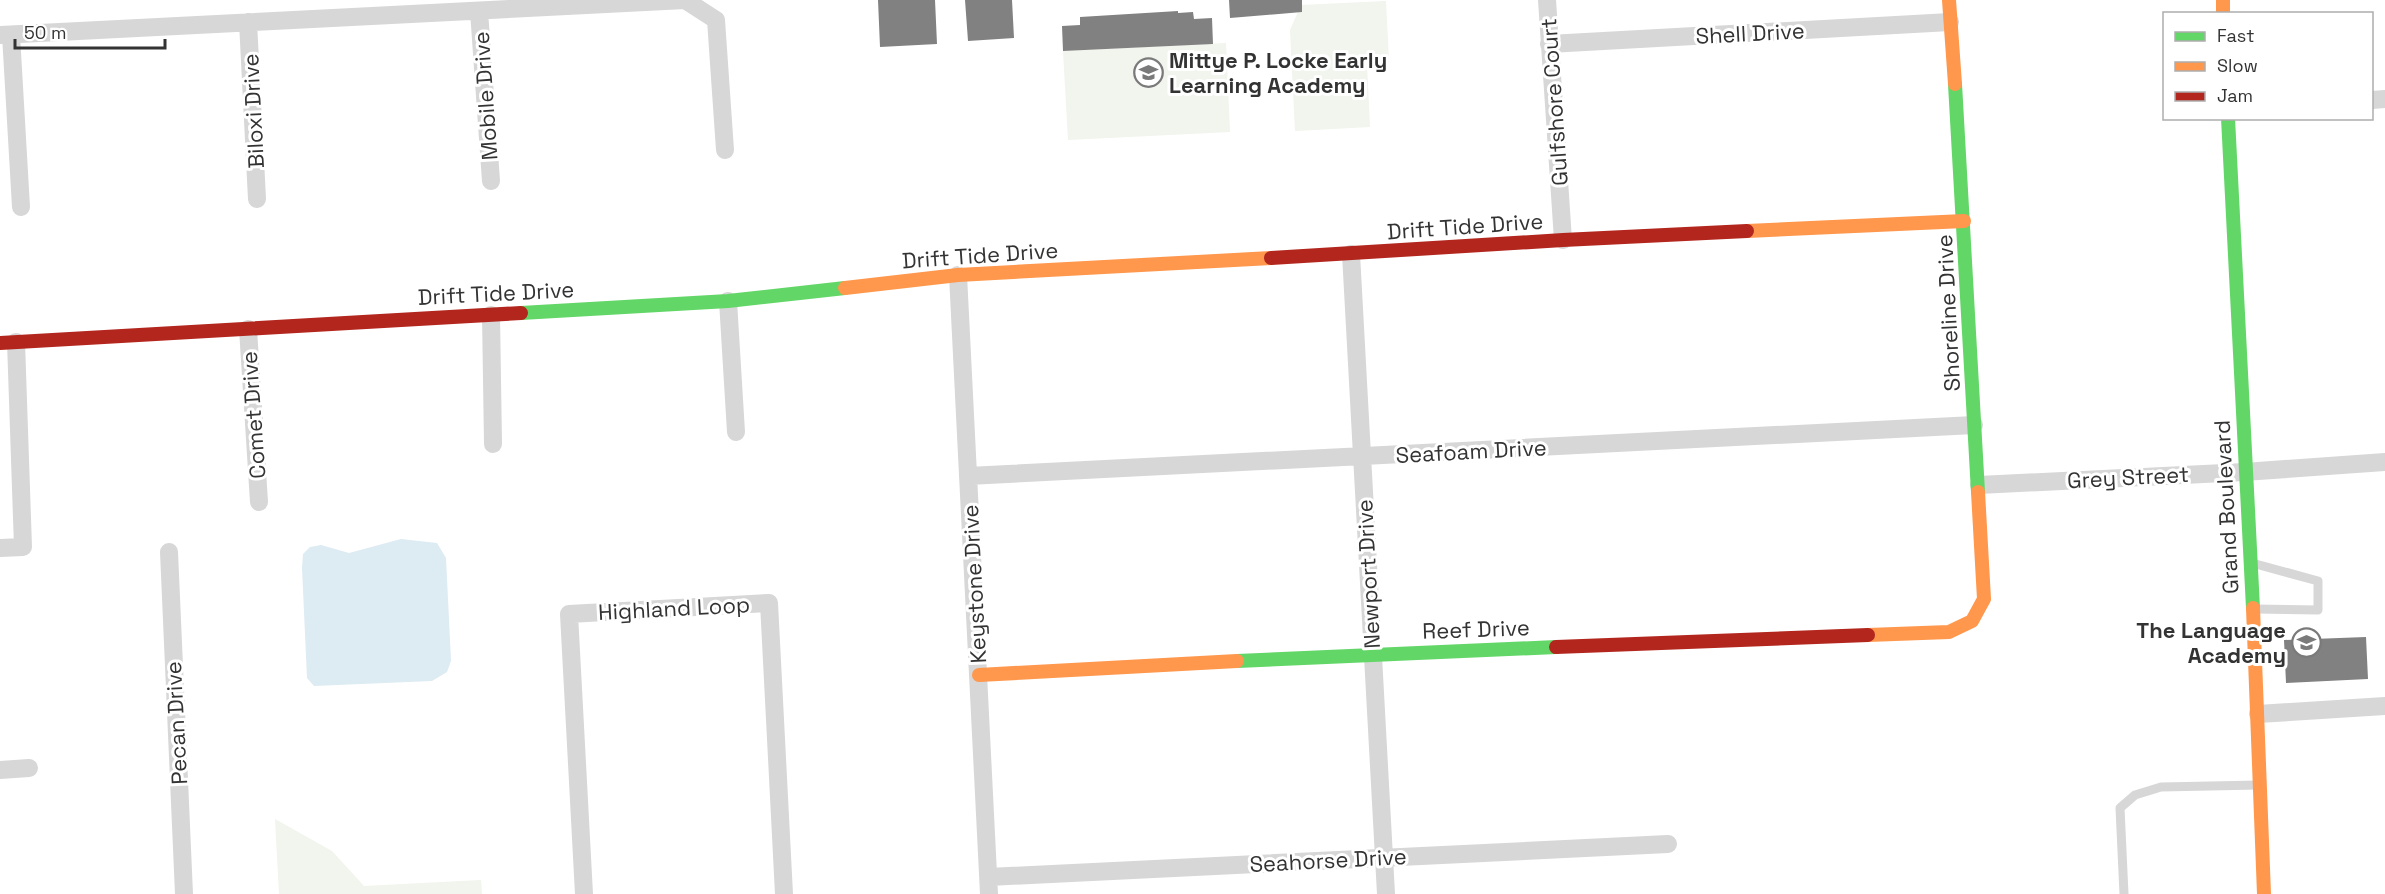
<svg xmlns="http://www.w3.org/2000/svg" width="2385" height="894" viewBox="0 0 2385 894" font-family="'Space Grotesk',sans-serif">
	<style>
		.green { fill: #f1f5ed }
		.water { fill: #ddebf3 }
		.building { fill: #818181 }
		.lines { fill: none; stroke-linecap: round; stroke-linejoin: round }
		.lane { stroke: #d7d7d7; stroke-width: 9 }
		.street { stroke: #d7d7d7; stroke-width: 18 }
		.fast { stroke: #63d668; stroke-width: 14 }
		.slow { stroke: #ff974d; stroke-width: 14 }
		.jam { stroke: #b3261e; stroke-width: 14 }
		.labels { text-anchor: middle; stroke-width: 6; stroke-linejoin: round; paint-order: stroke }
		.street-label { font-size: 22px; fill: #333; stroke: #fff }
		.poi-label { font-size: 22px; font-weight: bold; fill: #333; stroke: #fff; text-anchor: start }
	</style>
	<rect width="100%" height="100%" fill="#fff"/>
	<path class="green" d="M1386 1 1389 62 1367 64 1370 127 1295 131 1290 30 1301 5Z
		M1226 43 1230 132 1068 140 1063 51Z
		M275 819 332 851 364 886 481 880 482 894H279Z"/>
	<path class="water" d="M401 539 437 543 446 558 451 661 447 672 432 681 314 686 307 678 302 568 303 554 310 547 321 545 349 553Z"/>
	<path class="building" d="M878 0H935L937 44 880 47Z
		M965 0H1012L1014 38 968 41Z
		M1229 0H1302V12L1230 18Z
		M1178 11V13L1193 12 1194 19 1212 18 1213 44 1063 51 1062 26 1080 25V17Z
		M2366 637 2368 679 2286 683 2284 640Z"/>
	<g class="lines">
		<path class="lane" d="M2252 563 2318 581V610L2255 609
			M2124 894 2120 808 2135 795 2161 787 2259 785"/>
		<path class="street" d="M1547 0 1563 240
			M479 11 491 181
			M248 22 257 199
			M0 35 685 0 716 20 725 150
			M11 35 21 207
			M1549 44 1950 22
			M2372 100 2385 99
			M1351 254 1386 894
			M958 275 989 894
			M728 301 736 432
			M491 315 493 444
			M248 329 259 502
			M968 476 1974 425
			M1979 485 2244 472 2385 462
			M0 548 23 547 16 342
			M169 552 184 894
			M2258 714 2385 706
			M0 770 29 768
			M989 877 1668 844
			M584 894 569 614 769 603 784 894"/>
		<path class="fast" d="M1955 84 1978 492
			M2228 118 2253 608
			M521 313 728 301 845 288
			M1237 661 1556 647"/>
		<path class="slow" d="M1949 0 1955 84
			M2223 0V14
			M1747 231 1964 221
			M845 288 958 275 1271 258
			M2253 608 2264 894
			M1868 635 1949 632 1972 621 1984 599 1978 492
			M979 675 1237 661"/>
		<path class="jam" d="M1271 258 1563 240 1747 231
			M0 343 521 313
			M1556 647 1868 635"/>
	</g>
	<defs>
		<symbol id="school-ring" viewBox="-11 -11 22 22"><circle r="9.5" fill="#fff" stroke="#7a7a7a" stroke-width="1.5"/><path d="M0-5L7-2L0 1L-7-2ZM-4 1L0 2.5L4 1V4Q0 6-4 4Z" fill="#7a7a7a"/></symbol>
	</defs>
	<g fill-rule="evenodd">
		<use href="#school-ring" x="1132" y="56" width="33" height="33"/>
		<use href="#school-ring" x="2290" y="626" width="33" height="33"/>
	</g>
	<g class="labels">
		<g class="street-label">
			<text transform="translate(1750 33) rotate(-3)" y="8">Shell Drive</text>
			<text transform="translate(485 96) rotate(-94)" y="8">Mobile Drive</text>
			<text transform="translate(1554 102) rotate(-94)" y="8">Gulfshore Court</text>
			<text transform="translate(253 111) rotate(-93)" y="8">Biloxi Drive</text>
			<text transform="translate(1465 226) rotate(-4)" y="8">Drift Tide Drive</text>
			<text transform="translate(980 255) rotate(-4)" y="8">Drift Tide Drive</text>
			<text transform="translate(496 293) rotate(-3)" y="8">Drift Tide Drive</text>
			<text transform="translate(1948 313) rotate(-93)" y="8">Shoreline Drive</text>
			<text transform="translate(253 415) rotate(-94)" y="8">Comet Drive</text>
			<text transform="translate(1471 451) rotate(-3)" y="8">Seafoam Drive</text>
			<text transform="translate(2128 477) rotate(-3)" y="8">Grey Street</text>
			<text transform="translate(2226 507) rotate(-93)" y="8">Grand Boulevard</text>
			<text transform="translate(1368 574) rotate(-93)" y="8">Newport Drive</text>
			<text transform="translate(974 584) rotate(-93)" y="8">Keystone Drive</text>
			<text transform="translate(674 608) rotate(-3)" y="8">Highland Loop</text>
			<text transform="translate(1476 629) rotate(-2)" y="8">Reef Drive</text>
			<text transform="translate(176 723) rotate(-93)" y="8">Pecan Drive</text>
			<text transform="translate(1328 860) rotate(-3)" y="8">Seahorse Drive</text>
		</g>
		<g class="poi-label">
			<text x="1169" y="68">Mittye P. Locke Early<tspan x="1169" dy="25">Learning Academy</tspan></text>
			<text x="2286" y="638" text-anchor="end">The Language<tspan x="2286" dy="25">Academy</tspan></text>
		</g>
	</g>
	<rect x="2163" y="12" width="210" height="108" fill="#ffffff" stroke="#adadad" stroke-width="1.5"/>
	<rect x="2175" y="32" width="30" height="9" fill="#63d668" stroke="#adadad" stroke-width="1.5"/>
	<text x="2217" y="42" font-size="18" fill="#333333">Fast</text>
	<rect x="2175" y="62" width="30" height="9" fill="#ff974d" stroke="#adadad" stroke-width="1.5"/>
	<text x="2217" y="72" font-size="18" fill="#333333">Slow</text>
	<rect x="2175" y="92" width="30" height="9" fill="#b3261e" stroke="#adadad" stroke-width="1.5"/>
	<text x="2217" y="102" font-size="18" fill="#333333">Jam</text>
	<path d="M15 39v9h150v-9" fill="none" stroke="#333333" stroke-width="3"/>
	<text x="24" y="39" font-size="18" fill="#333333" stroke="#ffffff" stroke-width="4.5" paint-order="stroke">50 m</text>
</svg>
